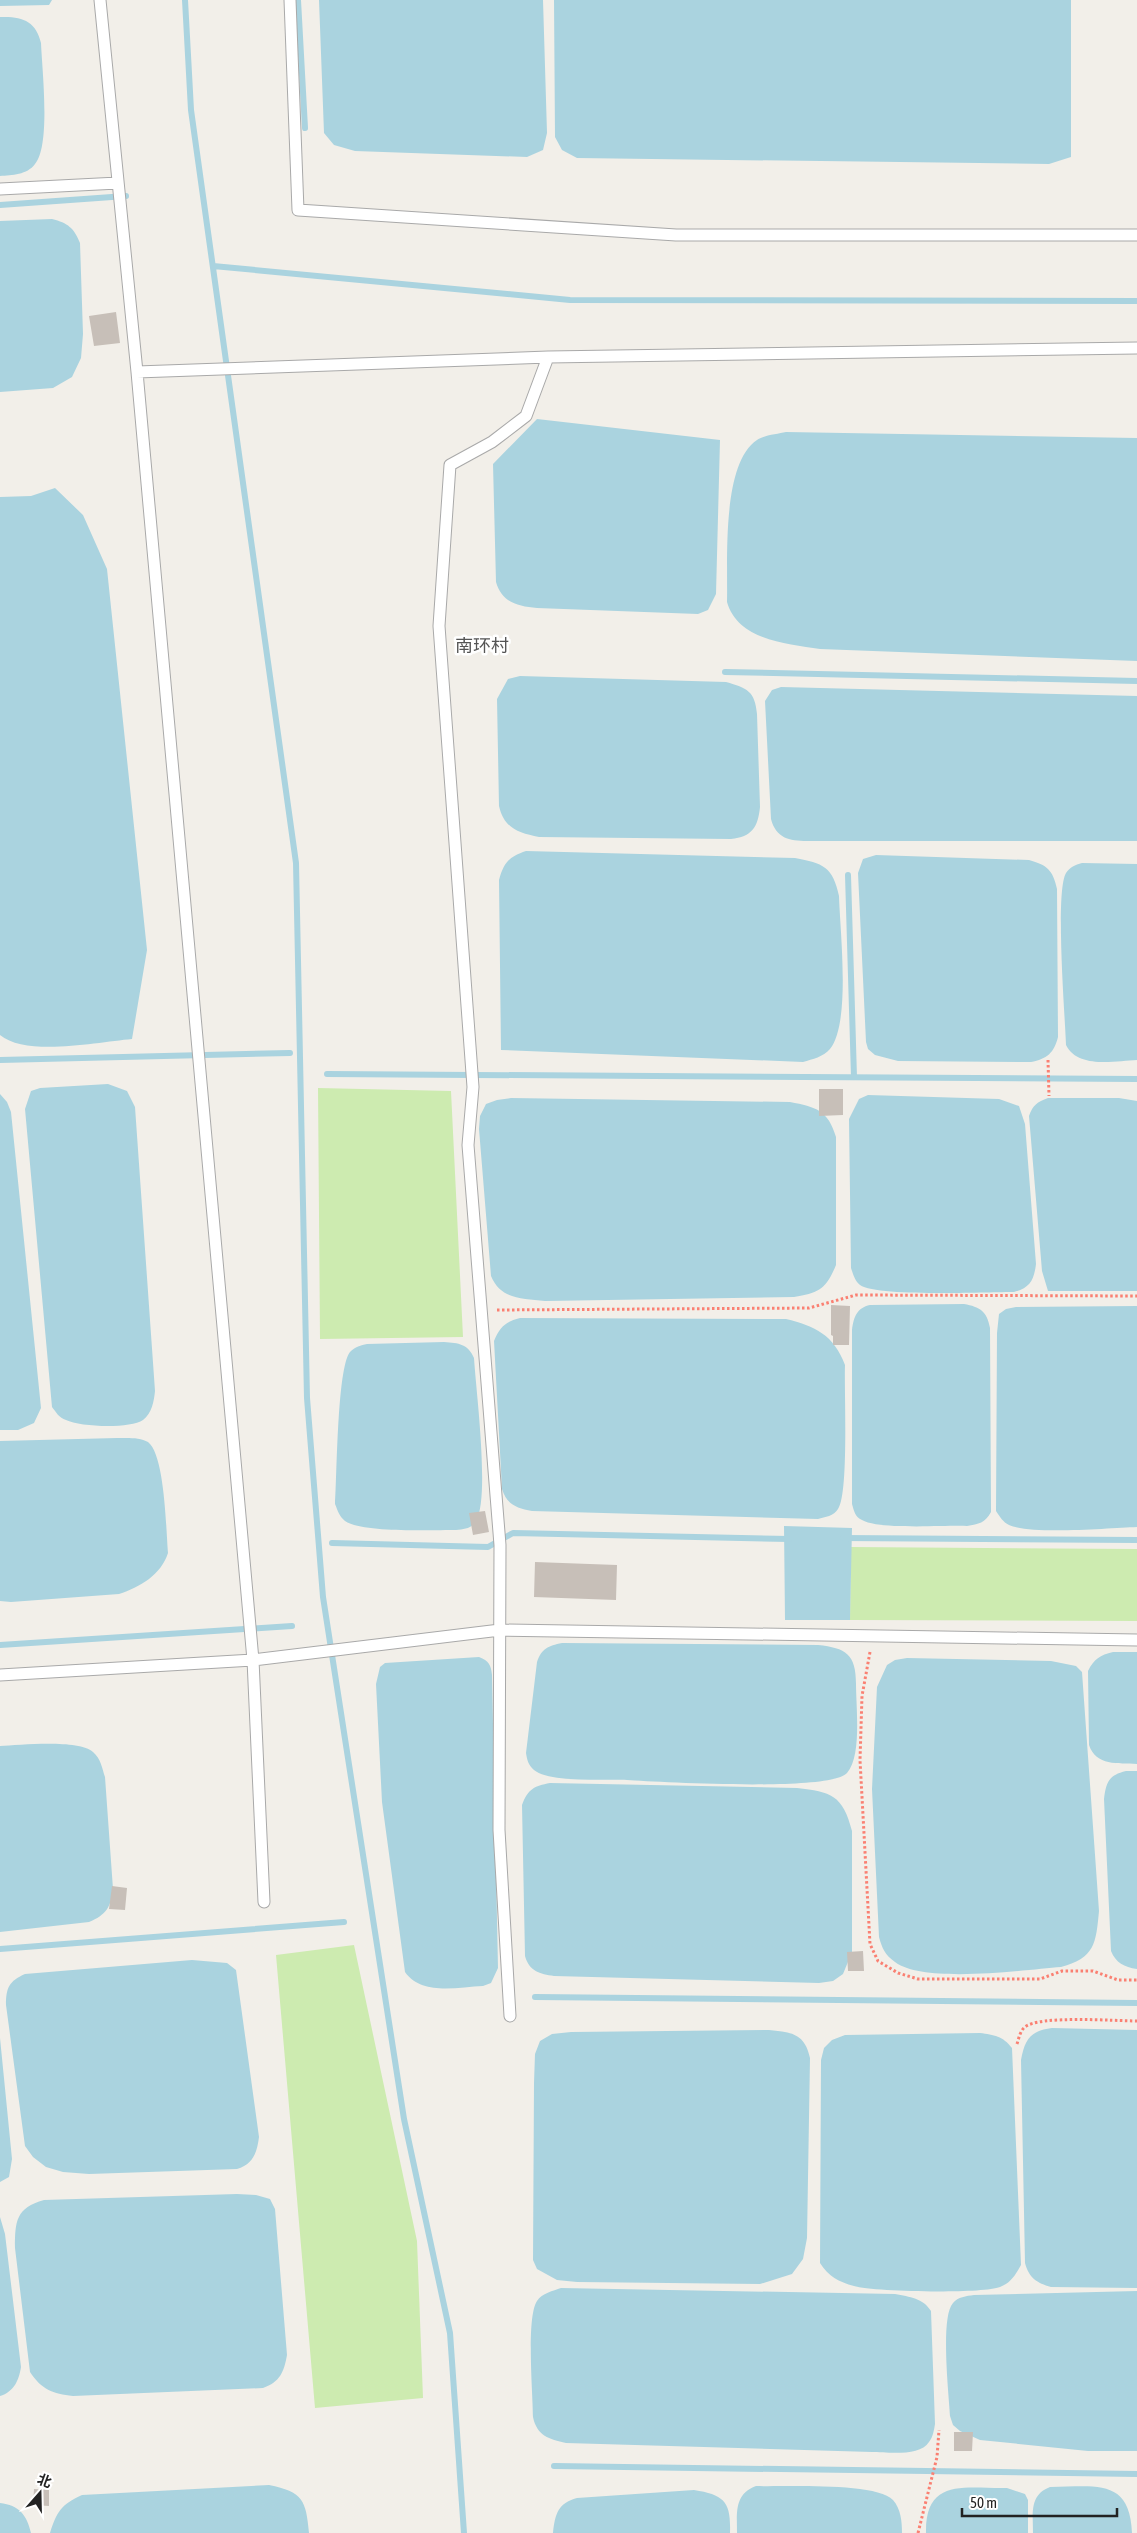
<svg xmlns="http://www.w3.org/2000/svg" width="1137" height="2533" viewBox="0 0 1137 2533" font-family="'Asap Condensed','Noto Sans SC',sans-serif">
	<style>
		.grass { fill: #cdebb0 }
		.water { fill: #aad3df }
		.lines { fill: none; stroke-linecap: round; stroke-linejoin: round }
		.stream { stroke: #aad3df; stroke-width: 6 }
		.building { fill: #c7bfb8 }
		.lane-casing { stroke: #a9a9a9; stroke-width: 13 }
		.path { stroke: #fa8072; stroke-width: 3; stroke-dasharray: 2.5 2.5; stroke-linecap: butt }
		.lane { stroke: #fff; stroke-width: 11 }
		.labels { text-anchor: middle; stroke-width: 5; stroke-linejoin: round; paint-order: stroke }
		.quarter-label { font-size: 18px; fill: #555; stroke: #fff }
	</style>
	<rect width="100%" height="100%" fill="#f2efe9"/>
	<path class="grass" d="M318 1088 451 1091 463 1337 320 1339Z
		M851 1547 1137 1549V1621L850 1620Z
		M354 1945 417 2241 423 2398 315 2408 276 1955Z"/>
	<path class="water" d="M0 0H52L49 5 0 6Z
		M319 0H543L547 133 543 150 527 157 355 151 334 145 324 133Z
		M554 0H1071V157L1049 164 577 158 562 150 555 137Z
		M0 17C22 16 36 21 41 43 42 69 51 145 35 164 27 175 12 175 0 176Z
		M52 219C68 223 74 228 80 243L83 334 81 358 72 377 53 388 0 392V221Z
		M537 419 720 440 716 594 708 610 698 614 537 608C518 606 502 603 496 582L493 464Z
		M786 432 1137 438V661L820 649C786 644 738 640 727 602 728 562 721 464 757 440 764 435 778 434 786 432Z
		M55 488 83 515 107 569 147 950 132 1039C98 1042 26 1057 0 1035V497L31 496Z
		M520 676 726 682C747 688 755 691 757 714L760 807C758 827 752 837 731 839L539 837C518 833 504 828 499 806L497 699 508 679Z
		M781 687 1137 696V841H807C789 841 776 838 771 819L765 701 772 690Z
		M526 851 795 858C823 863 833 867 839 896 840 931 851 1023 830 1049 823 1057 813 1059 803 1062L501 1050 499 880C504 862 509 857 526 851Z
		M876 855 1029 860C1047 865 1053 870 1057 889L1058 1037C1054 1053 1047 1059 1031 1062L898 1061 875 1055 868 1049 866 1042 858 873 863 859Z
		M1082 863 1137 864V1060C1115 1061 1078 1069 1066 1045 1065 1016 1055 892 1066 873 1070 867 1075 865 1082 863Z
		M108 1084 127 1091 135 1107 155 1391C154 1401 152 1413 143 1420 130 1429 80 1427 66 1420 59 1418 56 1412 52 1407L25 1109 31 1091 40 1088Z
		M0 1094 7 1102 11 1112 41 1408 34 1423 18 1430H0Z
		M868 1095 999 1099 1019 1106 1025 1124 1036 1264C1034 1280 1030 1288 1014 1292 987 1292 877 1297 860 1285 855 1281 853 1274 851 1268L849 1119 859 1099Z
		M511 1098 790 1102C816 1107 828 1110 836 1137V1265C826 1289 819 1293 794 1297L545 1301C522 1298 501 1300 491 1276L479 1129 480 1116 486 1104 497 1100Z
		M1048 1098H1119L1137 1101V1291H1048L1042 1271 1029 1116C1033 1105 1037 1102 1048 1098Z
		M964 1304C980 1307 987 1311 990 1328L991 1512C985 1523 979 1524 967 1526 945 1525 879 1530 862 1520 855 1517 854 1511 852 1504V1330C854 1316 857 1308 870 1305Z
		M1137 1306V1527C1109 1528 1031 1535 1009 1525 1003 1522 1000 1517 996 1511L997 1333 999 1314 1006 1309 1016 1307Z
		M520 1318 786 1319C815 1326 834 1335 845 1365 844 1391 849 1493 838 1509 834 1516 825 1517 818 1519L532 1511C517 1508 507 1505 502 1489L494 1341C500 1327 505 1322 520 1318Z
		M444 1342C459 1343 468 1344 474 1358 476 1391 490 1498 476 1521 471 1529 464 1529 456 1530 432 1530 362 1533 345 1521 339 1516 338 1511 335 1504 337 1478 337 1368 350 1352 355 1347 361 1345 367 1344Z
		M117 1438C127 1438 140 1437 148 1442 165 1455 166 1530 168 1553 161 1575 140 1587 119 1594L11 1602 0 1601V1441Z
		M784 1526 852 1528 850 1620H785Z
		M562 1643 818 1645C846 1648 856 1654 856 1684 856 1707 862 1756 847 1773 831 1792 659 1782 627 1780 606 1779 549 1783 534 1770 528 1765 527 1759 526 1753L537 1662C542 1648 548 1646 562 1643Z
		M1113 1652H1137V1764C1118 1763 1096 1766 1089 1745L1088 1671C1094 1659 1100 1655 1113 1652Z
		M479 1657C489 1661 491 1665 492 1675L498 1968 491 1983 483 1986C457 1987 422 1996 405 1972L382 1802 376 1684 380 1667 385 1663Z
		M907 1658 1051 1661 1076 1666 1082 1672 1099 1911C1096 1943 1095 1958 1061 1967 1023 1970 924 1984 895 1962 885 1955 882 1948 879 1937L872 1789 877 1687 887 1665 895 1660Z
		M0 1746C20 1745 79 1739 93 1752 101 1759 102 1768 105 1777L113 1889C111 1907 106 1915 89 1922L0 1932Z
		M1126 1771H1137V1969C1124 1967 1116 1963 1111 1951L1104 1799C1106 1782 1109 1775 1126 1771Z
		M550 1783 797 1788C831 1792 843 1795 852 1831V1952L843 1974 833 1981 819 1983 554 1976C540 1974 529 1971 525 1956L522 1805C528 1789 534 1786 550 1783Z
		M192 1960 227 1963 236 1970 259 2137C257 2153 253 2164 237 2169L89 2174 63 2172 46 2167 33 2157 25 2146 6 2005C6 1988 9 1981 25 1974Z
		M1052 2028 1137 2030V2288L1051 2287C1037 2283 1029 2278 1025 2263L1021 2060C1025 2039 1030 2031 1052 2028Z
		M769 2030C792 2032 805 2034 810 2058L807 2238 803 2259 792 2274 760 2284 577 2282 557 2280 537 2269 533 2260 534 2083 535 2054 540 2041 552 2034 571 2032Z
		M980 2033C994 2035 1003 2036 1012 2048L1021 2265C1016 2274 1011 2283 1000 2287 982 2294 873 2292 854 2286 839 2282 828 2276 820 2263L821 2060 824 2048 832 2040 845 2035Z
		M0 2038 12 2159 9 2177 0 2182Z
		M237 2194 256 2195 270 2199 275 2209 287 2355C284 2372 280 2382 263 2388L73 2396C53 2394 41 2389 30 2372L15 2248C15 2221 16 2208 44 2200Z
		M0 2217 5 2234 21 2367C19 2380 14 2392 0 2396Z
		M561 2288 895 2294C910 2297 923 2298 931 2311L935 2424C934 2430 933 2437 929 2442 920 2457 887 2452 872 2452L566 2443C549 2439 537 2436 533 2417 533 2394 526 2318 537 2301 542 2293 553 2291 561 2288Z
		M1137 2291V2451H1088L980 2440 960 2431 953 2425 950 2416C949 2395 940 2317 953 2303 958 2297 966 2296 974 2295Z
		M269 2485C303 2492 306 2500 309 2533H50C57 2511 61 2505 82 2495Z
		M756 2486C783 2487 876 2482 893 2500 901 2509 902 2522 902 2533H737C737 2513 734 2494 756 2486Z
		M1050 2487C1094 2487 1130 2477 1132 2533H1033C1033 2514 1029 2495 1050 2487Z
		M1007 2488 1025 2494 1028 2500V2533H926C925 2477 966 2489 1007 2488Z
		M694 2490C725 2495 731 2502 730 2533H553C555 2514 558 2503 577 2498Z
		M0 2503C19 2505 27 2515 31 2533H0Z"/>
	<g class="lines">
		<path class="stream" d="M185 0 191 110 296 863 307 1398 323 1597 404 2119 450 2333 464 2533
			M298 0 305 128
			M0 205 126 196
			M213 266 570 300 1137 301
			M725 672 1137 681
			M848 875 854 1077
			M0 1060 290 1053
			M327 1074 1137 1079
			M843 1538 1137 1540
			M332 1543 488 1547 513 1533 789 1539
			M0 1645 292 1626
			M0 1949 344 1922
			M535 1997 1137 2003
			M554 2466 1137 2474"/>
	</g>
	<path class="building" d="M116 312 120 343 94 346 89 316Z
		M819 1089H843V1115L819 1116Z
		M831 1305 850 1306 849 1345H833V1336L831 1335Z
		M485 1511 489 1532 473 1535 469 1513Z
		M535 1562 617 1565 616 1600 534 1597Z
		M112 1886 127 1888 125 1910 109 1909Z
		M863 1951 864 1971H848L847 1952Z
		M954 2432H973L972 2451H954Z
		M34 2489 49 2490V2506L33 2505Z"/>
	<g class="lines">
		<defs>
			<path id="lane" d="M100 0 137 372 253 1660 264 1902
				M290 0 298 210 676 235H1137
				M0 189 118 183
				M137 372 548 357 1137 348
				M0 1675 253 1660 500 1630 1137 1640
				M510 2016 499 1830 500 1545 468 1145 473 1087 439 626 450 465 492 442 526 416 548 357"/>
		</defs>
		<use href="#lane" class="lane-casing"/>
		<path class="path" d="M1048 1060 1049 1096
			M497 1310 809 1308 856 1295 1137 1296
			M870 1652 862 1696 860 1760 870 1944 878 1961 898 1973 918 1979H1040L1062 1971H1093L1118 1980H1137
			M1017 2044C1019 2038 1020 2031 1025 2027 1039 2015 1116 2021 1137 2021
			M918 2533 937 2457 939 2430"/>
		<use href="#lane" class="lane"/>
	</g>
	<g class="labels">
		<g class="quarter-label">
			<text x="482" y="652">南环村</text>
		</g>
	</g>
	<g transform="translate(40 2493) rotate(20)" stroke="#ffffff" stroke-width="4" paint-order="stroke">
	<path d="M0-4L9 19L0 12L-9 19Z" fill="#222222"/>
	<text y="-8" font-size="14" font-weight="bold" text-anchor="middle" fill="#222222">北</text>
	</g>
	<path d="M962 2508v8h155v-8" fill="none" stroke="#222222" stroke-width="2.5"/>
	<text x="970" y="2508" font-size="15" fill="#222222" stroke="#ffffff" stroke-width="4" paint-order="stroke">50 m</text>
</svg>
